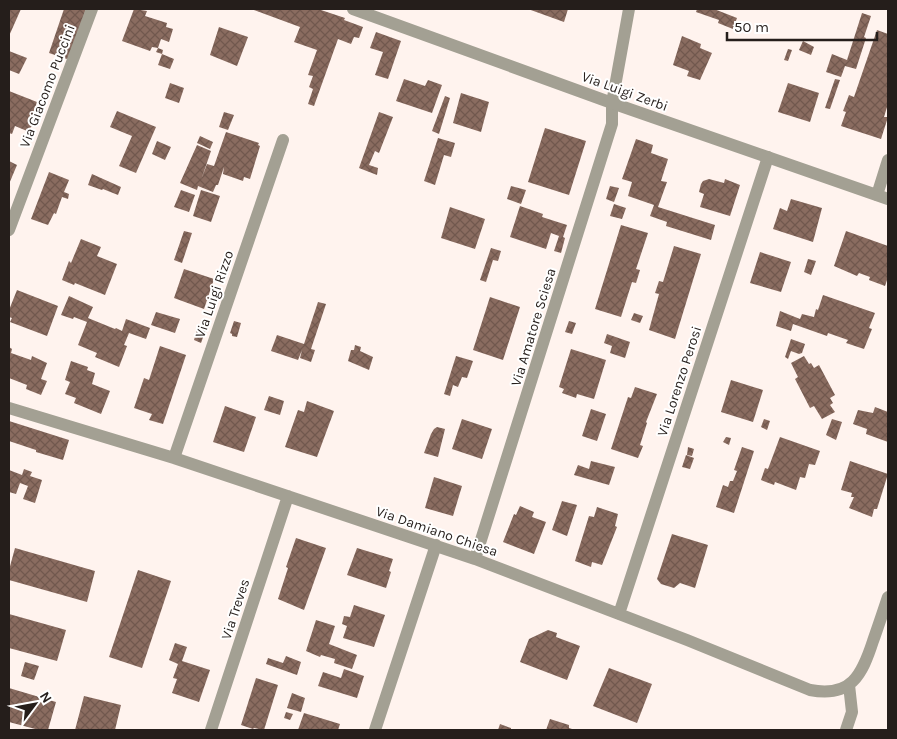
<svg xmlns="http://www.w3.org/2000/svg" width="897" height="739" viewBox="0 0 897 739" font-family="Karla,sans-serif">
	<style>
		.building { fill: url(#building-cross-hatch) }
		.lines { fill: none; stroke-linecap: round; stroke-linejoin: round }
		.minor { stroke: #a3a093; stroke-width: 12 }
		.tertiary { stroke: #a3a093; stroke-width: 12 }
		.labels { text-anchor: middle; stroke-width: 4; stroke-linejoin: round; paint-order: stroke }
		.street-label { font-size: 14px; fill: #251e1b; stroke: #fff }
	</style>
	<defs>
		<pattern id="building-cross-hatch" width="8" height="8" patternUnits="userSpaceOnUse" patternTransform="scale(1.25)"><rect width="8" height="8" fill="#8a6c60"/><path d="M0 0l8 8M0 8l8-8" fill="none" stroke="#71584e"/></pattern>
	</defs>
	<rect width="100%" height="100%" fill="#fff3ee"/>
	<path class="building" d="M9 9H21L9 36Z
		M64 9H86L70 60 49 53Z
		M134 9 147 11 145 16 167 23 166 27 173 29 169 42 161 39 158 48 152 47 150 51 122 41Z
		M251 9H318L345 18 344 20 363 27 359 38 354 37 351 44 338 39 314 106 308 104 313 89 309 87 313 76 308 75 317 50 294 42 300 27Z
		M528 9H568L564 22Z
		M697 9H714L737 18 733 29 718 23 719 20 696 12Z
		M862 13 871 16 864 37 866 38 856 69 845 66 841 77 826 72 832 54 847 60Z
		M219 27 248 37 237 66 210 55Z
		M877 30 888 34V104L884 117H888L881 139 841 126 846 112 843 111 849 95 854 97Z
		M376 32 401 41 388 79 375 75 383 52 370 48Z
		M682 36 701 44 700 48 712 53 700 80 687 76 689 71 673 65Z
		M803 41 814 47 811 55 799 50Z
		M158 48 163 50 162 54 156 52Z
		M788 49 792 50 788 61 784 60Z
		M9 51 27 58 19 74 9 70Z
		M162 54 174 59 170 69 158 65Z
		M404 79 425 86 428 80 442 85 432 113 396 101Z
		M835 79 840 80 830 109 825 108Z
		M170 83 184 88 179 103 165 98Z
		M788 83 819 93 810 122 778 112Z
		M9 91 37 102 31 119 33 125 27 131 15 126 12 134 9 133Z
		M461 93 489 102 481 132 453 123Z
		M445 96 450 98 439 134 432 131Z
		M117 111 156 127 136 173 119 166 132 136 110 127Z
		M224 112 234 115 228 130 219 127Z
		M379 112 393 117 379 153 375 151 369 165 378 168 377 175 359 168Z
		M545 128 586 141 569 195 528 182Z
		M226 132 259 143 258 145 260 146 250 179 244 177 243 181 223 174 224 167 218 185H216L213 192 198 186 197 190 180 183 197 145 211 151 201 180 207 164 214 166Z
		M200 136 213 142 210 149 197 143Z
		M438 138 455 143 451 157 444 155 435 185 424 181Z
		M636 139 653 145 651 153 668 159 661 181 667 182 658 207 715 225 711 240 666 226 667 222 650 216 654 205 628 196 632 182 622 179Z
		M157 141 171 147 165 160 152 154Z
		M9 161 17 165 9 184Z
		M49 172 69 180 64 192 69 194 68 199 62 197 56 214 54 213 48 225 31 219Z
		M92 174 121 187 118 195 103 189 102 190 88 185Z
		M709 179 724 183 725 179 740 185 730 216 700 207 704 194 699 192 701 184 703 181Z
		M511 186 526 190 521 204 507 199Z
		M610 186 619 188 614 202 606 199Z
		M181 190 195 195 189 212 174 207Z
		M201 190 220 196 211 222 193 216Z
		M791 199 822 208 813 242 773 229 780 208 787 211Z
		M614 204 626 208 622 219 610 216Z
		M520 206 543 214 542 217 567 225 563 237 565 238 561 253 554 251 559 236 551 233 546 249 510 237Z
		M450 207 485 219 475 249 441 238Z
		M621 225 648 233 636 269 640 270 636 283 632 282 621 317 595 309Z
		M184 231 192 233 182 263 174 260Z
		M846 231 888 246V277L885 286 869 280 870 277 859 273 857 276 834 266Z
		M81 239 101 247 97 256 117 264 105 295 75 283 74 285 62 280 69 261 71 263Z
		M674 246 701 254 675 339 649 330 659 294 655 293 659 281 663 282Z
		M491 248 501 251 498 261 493 260 486 282 480 280Z
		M760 252 791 262 781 292 750 283Z
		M808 259 816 261 811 275 804 272Z
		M184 269 214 279 204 309 174 298Z
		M17 290 58 306 47 336 10 322 12 318 9 317V310Z
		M823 295 875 313 869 328 872 329 864 349 846 343 848 340 828 333 827 336 793 324 791 331 776 326 780 311 800 319 802 314 814 317 816 309 818 310Z
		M69 296 93 307 88 318 115 329 116 328 122 331 126 319 150 328 146 339 129 333 124 345 127 346 119 367 95 357 97 353 78 345 87 322 74 317 73 319 61 315Z
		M490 297 520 307 503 360 473 350Z
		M318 302 326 304 311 349 315 350 311 362 300 358 302 350 298 360 271 351 277 335 304 344Z
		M156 312 180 319 175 333 151 325Z
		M634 313 643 316 640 323 631 320Z
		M234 321 241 323 237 337 232 336V334L230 333Z
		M569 321 576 323 572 334 565 332Z
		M198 326 206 329 201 343 194 340Z
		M607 334 630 342 625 358 610 353 612 346 604 343Z
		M791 339 805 344 802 353 799 354 791 351 788 359 785 357Z
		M355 345 361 347 360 351 373 357 369 370 348 361 351 350H354Z
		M160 346 186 355 163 424 149 420 152 414 134 408 144 378 149 380Z
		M9 347 12 349 11 353 31 360 32 356 47 363 41 379 47 381 41 395 26 389 27 385 9 378Z
		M571 349 606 360 594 399 577 394 576 398 562 393 564 389 559 387Z
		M456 356 473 361 467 378 462 377 458 387 453 385 450 396 444 394Z
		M804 356 809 364 811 363 814 368 819 365 835 395 830 398 833 403 830 405 835 412 822 419 814 406 810 408 795 379 798 377 791 363Z
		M71 361 88 367 87 370 95 373 92 384 110 391 101 414 74 403 76 398 65 394 70 382 65 380Z
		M731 380 763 390 753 422 721 412Z
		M635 387 657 394 646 422 647 423 640 445 643 446 638 458 611 449 628 397 631 398Z
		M269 396 284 401 280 415 264 410Z
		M307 401 334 411 317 457 285 447 298 410 304 412Z
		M225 406 256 417 244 452 213 442Z
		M875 407 888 412V442L866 434 867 429 853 424 858 410 873 413Z
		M591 409 606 414 597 441 582 436Z
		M462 419 492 429 482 459 452 449Z
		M764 419 770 421 767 430 761 427Z
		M832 419 842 422 836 440 826 435Z
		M9 421 69 440 63 460 36 452V450L9 441Z
		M437 427 445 429 438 457 424 453 431 434 434 429Z
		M726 437 731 438 729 445 723 442Z
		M780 437 820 451 815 465 809 464 805 478 800 477 796 490 775 482 774 485 761 480 765 468 768 469Z
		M688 447 694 449 692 456 687 455Z
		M742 447 754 451 734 513 716 507 723 485 728 487 730 481H733L737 471 734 470Z
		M686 455 694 458 690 469 682 467Z
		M591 461 615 467 609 485 574 475 578 465 589 469Z
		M850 461 888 474 877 509H874L872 517 849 508 854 497H851L852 493 841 490Z
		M24 469 32 472 30 476 42 480 35 503 23 499 28 486 20 483 16 494 9 492V470L22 475Z
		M434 477 462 486 453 516 425 508Z
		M562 501 577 505 567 536 552 530Z
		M520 506 534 512 532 517 546 522 534 554 503 542 514 514 516 515Z
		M597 507 618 514 615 526 617 527 602 565 592 562 591 567 575 561 589 516 594 517Z
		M672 534 708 545 695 588 680 583 674 588 661 584 657 579Z
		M296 538 326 548 304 610 278 599 288 568 286 567Z
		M15 548 95 571 87 602 9 580V570Z
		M357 548 393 559 389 571 391 572 386 588 347 575Z
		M138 570 171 581 142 668 109 657Z
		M354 605 385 615 374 647 343 638 347 626 342 624 344 616 350 617Z
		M9 614 66 630 57 661 9 648Z
		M316 620 335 626 329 644 357 655 352 669 334 663 335 659 321 655 320 657 306 651Z
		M548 630 557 633 556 637 580 646 567 680 520 662 529 639Z
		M175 643 187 647 182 661 210 670 199 702 172 693 177 679 173 678 178 664 169 660Z
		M286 656 301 662 297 675 266 664 268 658 283 663Z
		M25 662 39 666 34 680 21 676Z
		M609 668 652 684 637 723 593 706Z
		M344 669 364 676 357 698 318 686 323 672 341 678Z
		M256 678 278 685 264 730 254 728 253 729 241 725Z
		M9 688 56 702 48 730H39L9 722Z
		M292 693 305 698 301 712 287 708Z
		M84 696 121 705 115 730H75Z
		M286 712 293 714 290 720 284 718Z
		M304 713 340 724 338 730H298Z
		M550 719 569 725V728L575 730H546Z
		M500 724 511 728V730H498Z"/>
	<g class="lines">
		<path class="minor" d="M877 195 888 160
			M9 230 92 9
			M9 408 174 458 475 559 687 640 810 690C851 698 862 675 873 641 878 627 883 612 888 597
			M174 458 283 140
			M475 559 612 124V103
			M619 614 768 157
			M211 730 288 496
			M375 730 436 545
			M846 730 852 712 849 685"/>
		<path class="tertiary" d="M353 9 612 103 888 199
			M612 103 629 9"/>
	</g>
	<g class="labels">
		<g class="street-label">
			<text transform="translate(47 86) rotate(-69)" y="5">Via Giacomo Puccini</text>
			<text transform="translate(625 91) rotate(20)" y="5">Via Luigi Zerbi</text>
			<text transform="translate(214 294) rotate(-71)" y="5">Via Luigi Rizzo</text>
			<text transform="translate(533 327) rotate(-73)" y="5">Via Amatore Sciesa</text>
			<text transform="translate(679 381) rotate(-72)" y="5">Via Lorenzo Perosi</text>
			<text transform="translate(437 531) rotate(19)" y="5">Via Damiano Chiesa</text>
			<text transform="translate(235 609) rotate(-72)" y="5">Via Treves</text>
		</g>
	</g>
	<rect width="897" height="739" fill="none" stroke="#251e1b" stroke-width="20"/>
	<g transform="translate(35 704) rotate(58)" stroke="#ffffff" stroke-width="4" paint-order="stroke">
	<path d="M0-4L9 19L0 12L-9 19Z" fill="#251e1b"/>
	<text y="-8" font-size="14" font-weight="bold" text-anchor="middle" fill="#251e1b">N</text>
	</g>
	<path d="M727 32v8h150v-8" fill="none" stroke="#251e1b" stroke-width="2.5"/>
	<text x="734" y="32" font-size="15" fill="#251e1b" stroke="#ffffff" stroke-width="4" paint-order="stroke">50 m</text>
</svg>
